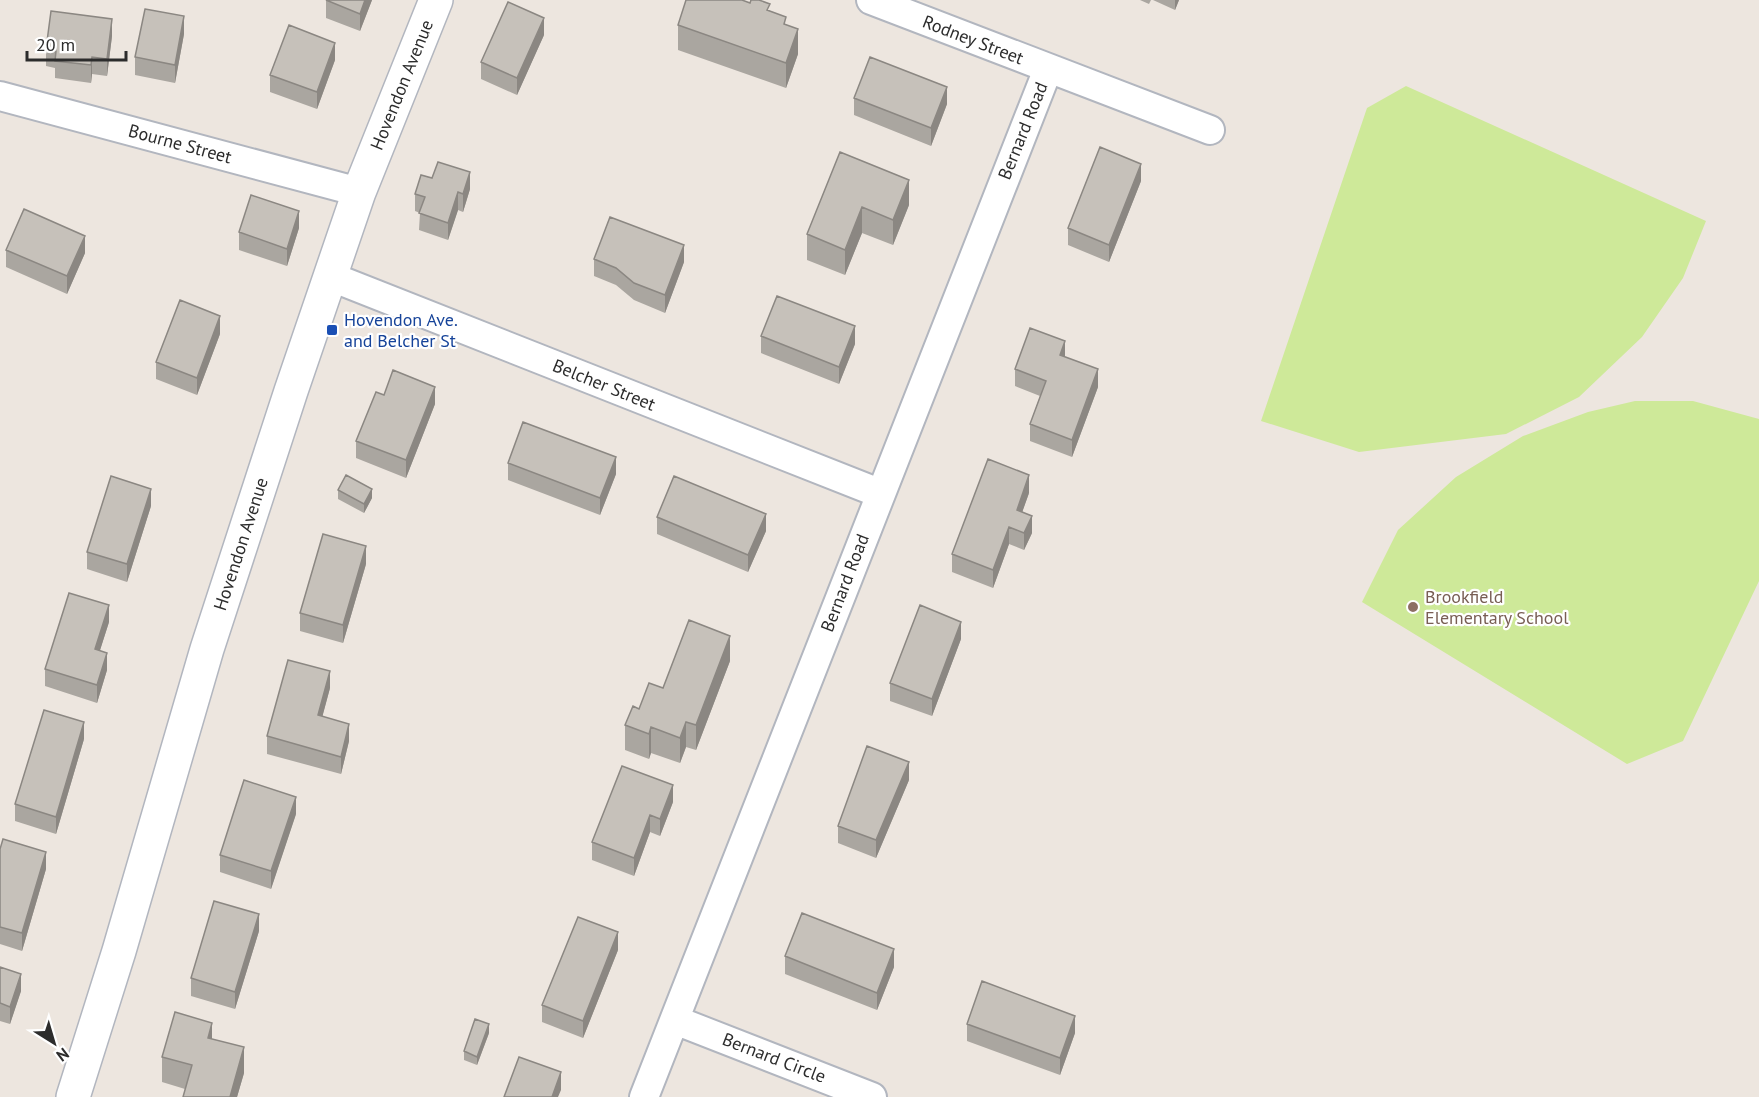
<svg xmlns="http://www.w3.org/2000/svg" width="1759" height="1097" viewBox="0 0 1759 1097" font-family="'PT Sans',sans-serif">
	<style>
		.pitch { fill: #cee999 }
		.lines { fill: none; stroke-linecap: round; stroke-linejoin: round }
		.street-casing { stroke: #b2b6bf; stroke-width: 32 }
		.secondary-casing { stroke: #b2b6bf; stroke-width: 36 }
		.street { stroke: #fff; stroke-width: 28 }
		.secondary { stroke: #fff; stroke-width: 33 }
		.wall { fill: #aaa6a0 }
		.shaded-wall { fill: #8b8782 }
		.building { fill: #c6c1ba; stroke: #8b8782; stroke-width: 1.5 }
		.transit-dot { fill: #1a4fb4; stroke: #fff; stroke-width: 2 }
		.education-dot { fill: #8d6e63; stroke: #fff; stroke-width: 2 }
		.labels { text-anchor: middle; stroke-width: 4.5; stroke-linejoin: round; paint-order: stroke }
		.street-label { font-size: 18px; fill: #2c2c2c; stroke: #fff }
		.transit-label { font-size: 18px; fill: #164399; stroke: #fff; text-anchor: start }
		.education-label { font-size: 18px; fill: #785e54; stroke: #fff; text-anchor: start }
	</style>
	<rect width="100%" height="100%" fill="#ede6df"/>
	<path class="pitch" d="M1406 86 1706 221 1683 278 1642 337 1579 397 1506 434 1359 452 1261 421 1367 108Z
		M1635 401H1693L1759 419V581L1683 741 1627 764 1362 602 1398 530 1456 477 1523 436 1588 412Z"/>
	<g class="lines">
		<defs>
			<path id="street" d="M871 0 1210 130
				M0 96 359 192
				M329 276 879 493
				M675 1020 872 1097
				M644 1097 1048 69"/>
			<path id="secondary" d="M73 1097 119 951 207 649 291 391 359 192 436 0"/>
		</defs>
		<use href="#street" class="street-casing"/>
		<use href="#secondary" class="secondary-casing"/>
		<use href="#street" class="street"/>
		<use href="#secondary" class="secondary"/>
	</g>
	<path class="wall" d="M326 0H372L360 31 326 18Z
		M1140 0H1151L1149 4Z
		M1153 0H1179L1175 10Z
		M770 11 786 25 798 54 786 88 678 50V25Z
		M184 34 175 83 135 75V57Z
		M544 35 517 95 481 79V62Z
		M112 36 107 76 92 74 91 83 55 78V68L46 66V49Z
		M335 60 317 109 270 92V75Z
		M854 98 947 104 931 146 854 115Z
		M840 152 909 205 893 245 862 233 845 275 807 260V234Z
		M1141 181 1109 262 1068 245V228Z
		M470 189 463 212 458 210 448 240 419 230 420 213 415 211V194Z
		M299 228 287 266 239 250V232Z
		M6 250 85 253 67 294 6 267Z
		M594 259 684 262 665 313 634 300 616 285 594 276Z
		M220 334 197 395 156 379V362Z
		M761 336 855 344 839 384 761 353Z
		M1065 357 1098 387 1072 457 1030 441V424L1040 396 1015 386V369Z
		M384 395 435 404 406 478 356 458V441Z
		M508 463 616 474 600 515 508 480Z
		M338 490 372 498 364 513 338 499Z
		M1029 493 1022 512 1032 533 1024 550 1009 544 993 588 952 572V554Z
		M151 506 127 582 87 569V552Z
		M657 517 766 531 748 572 657 534Z
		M366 564 343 643 300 631V613Z
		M109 622 100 650 107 670 97 703 45 686V669Z
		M961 639 932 716 890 701V683Z
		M730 661 696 750 686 747 680 763 651 753 649 759 625 750V725L639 709 663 688Z
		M330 688 322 717 349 741 341 774 267 754V736Z
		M84 739 56 834 15 821V804Z
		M909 780 876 858 838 843V826Z
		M673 802 660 836 650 832 634 876 592 860V842Z
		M296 814 271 889 220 872V855Z
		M0 849 46 869 22 951 0 944Z
		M259 931 235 1009 191 996V978Z
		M618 950 583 1038 542 1022V1005Z
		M785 956 894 967 877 1010 785 974Z
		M0 967 21 991 10 1024 0 1021Z
		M967 1024 1075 1033 1060 1075 967 1041Z
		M489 1033 477 1065 464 1060V1051Z
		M212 1039 244 1073 237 1097H183L185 1089 162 1082V1057Z"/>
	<path class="shaded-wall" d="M365 0H372L360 31V14Z
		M1175 0H1179L1175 10Z
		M184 16V34L175 83V65Z
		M544 18V35L517 95V78Z
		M112 19V36L107 76V59Z
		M798 29V54L786 88V63Z
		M335 43V60L317 109V92Z
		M92 57V74L91 83V65Z
		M947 87V104L931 146V128Z
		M1141 164V181L1109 262V245Z
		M470 172V189L463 212V194Z
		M909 180V205L893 245V220Z
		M458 192V210L448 240V223Z
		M862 207V233L845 275V250Z
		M299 211V228L287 266V249Z
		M85 236V253L67 294V276Z
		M684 245V262L665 313V295Z
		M220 316V334L197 395V378Z
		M855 326V344L839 384V367Z
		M1065 341V358L1060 355Z
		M1098 369V387L1072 457V440Z
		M435 387V404L406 478V460Z
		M616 457V474L600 515V498Z
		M1029 475V493L1017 527V510Z
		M151 489V506L127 582V564Z
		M372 489V498L364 513V504Z
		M766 514V531L748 572V555Z
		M1032 516V533L1024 550V533Z
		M1009 527V544L993 588V570Z
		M366 546V564L343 643V625Z
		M109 605V622L95 666V649Z
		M961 622V639L932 716V699Z
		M730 636V661L696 750V725Z
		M107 653V670L97 703V685Z
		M330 671V688L318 733V715Z
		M84 722V739L56 834V817Z
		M686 722V747L680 763V738Z
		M349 724V741L341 774V757Z
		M651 727V753L649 759V734Z
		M909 762V780L876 858V840Z
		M673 785V802L660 836V819Z
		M296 797V814L271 889V871Z
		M650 815V832L634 876V858Z
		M46 852V869L22 951V933Z
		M259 914V931L235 1009V992Z
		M618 932V950L583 1038V1021Z
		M894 949V967L877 1010V993Z
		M21 974V991L10 1024V1007Z
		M1075 1016V1033L1060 1075V1058Z
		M212 1023V1048L208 1038Z
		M489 1024V1033L477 1065V1057Z
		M244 1047V1073L237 1097H230Z
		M561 1072V1090L558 1097H552Z"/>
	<path class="building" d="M326 0H365L360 14Z
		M686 0H742L750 3 751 0H759L770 4 767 10 786 17 784 24 798 29 786 63 678 25Z
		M508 2 544 18 517 78 481 62Z
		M145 9 184 16 175 65 135 57Z
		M51 11 112 19 107 59 92 57 91 65 55 61 56 51 46 49Z
		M289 25 335 43 317 92 270 75Z
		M870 57 947 87 931 128 854 98Z
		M1100 147 1141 164 1109 245 1068 228Z
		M840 152 909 180 893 220 862 207 845 250 807 234Z
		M438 162 470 172 463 194 458 192 448 223 419 213 425 197 415 194 421 175 432 178Z
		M251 195 299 211 287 249 239 232Z
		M24 209 85 236 67 276 6 250Z
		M610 217 684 245 665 295 634 283 616 268 594 259Z
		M777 296 855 326 839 367 761 336Z
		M180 300 220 316 197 378 156 362Z
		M1030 328 1065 341 1060 355 1098 369 1072 440 1030 424 1046 381 1015 369Z
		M393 370 435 387 406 460 356 441 376 392 384 395Z
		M523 422 616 457 600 498 508 463Z
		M988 459 1029 475 1017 510 1032 516 1024 533 1009 527 993 570 952 554Z
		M346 475 372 489 364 504 338 490Z
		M111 476 151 489 127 564 87 552Z
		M674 476 766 514 748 555 657 517Z
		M323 534 366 546 343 625 300 613Z
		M69 593 109 605 95 649 107 653 97 685 45 669Z
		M920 605 961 622 932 699 890 683Z
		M689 620 730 636 696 725 686 722 680 738 651 727 649 734 625 725 633 706 639 709 649 683 663 688Z
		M288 660 330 671 318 715 349 724 341 757 267 736Z
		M44 710 84 722 56 817 15 804Z
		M867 746 909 762 876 840 838 826Z
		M622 766 673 785 660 819 650 815 634 858 592 842Z
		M244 780 296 797 271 871 220 855Z
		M3 839 46 852 22 933 0 927V849Z
		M214 901 259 914 235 992 191 978Z
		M802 913 894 949 877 993 785 956Z
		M578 917 618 932 583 1021 542 1005Z
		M0 967 21 974 10 1007 0 1003Z
		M982 981 1075 1016 1060 1058 967 1024Z
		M175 1012 212 1023 208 1038 244 1047 230 1097H183L192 1065 162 1057Z
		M475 1019 489 1024 477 1057 464 1051Z
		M519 1057 561 1072 552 1097H504Z"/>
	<rect class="transit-dot" x="326" y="324" width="12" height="12" rx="3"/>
	<circle class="education-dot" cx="1413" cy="607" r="6"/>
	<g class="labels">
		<g class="street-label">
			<text transform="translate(973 40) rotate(21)" y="6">Rodney Street</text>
			<text transform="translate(402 85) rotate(-68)" y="6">Hovendon Avenue</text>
			<text transform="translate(1023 131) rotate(-68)" y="6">Bernard Road</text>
			<text transform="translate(180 144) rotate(15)" y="6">Bourne Street</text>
			<text transform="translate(604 385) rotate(22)" y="6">Belcher Street</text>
			<text transform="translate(241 544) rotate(-72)" y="6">Hovendon Avenue</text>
			<text transform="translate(845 583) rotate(-69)" y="6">Bernard Road</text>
			<text transform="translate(774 1058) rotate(21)" y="6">Bernard Circle</text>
		</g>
		<g class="transit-label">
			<text x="344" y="326">Hovendon Ave.<tspan x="344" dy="21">and Belcher St</tspan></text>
		</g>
		<g class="education-label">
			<text x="1425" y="603">Brookfield<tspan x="1425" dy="21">Elementary School</tspan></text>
		</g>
	</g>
	<g transform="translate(54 1043) rotate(143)" stroke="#ffffff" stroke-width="4.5" paint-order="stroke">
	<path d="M0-4.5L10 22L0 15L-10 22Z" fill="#2c2c2c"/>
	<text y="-9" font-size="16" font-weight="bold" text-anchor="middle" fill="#2c2c2c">N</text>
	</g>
	<path d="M27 51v9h99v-9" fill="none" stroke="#2c2c2c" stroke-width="3"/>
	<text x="36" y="51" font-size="18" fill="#2c2c2c" stroke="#ffffff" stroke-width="4.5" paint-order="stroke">20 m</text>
</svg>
